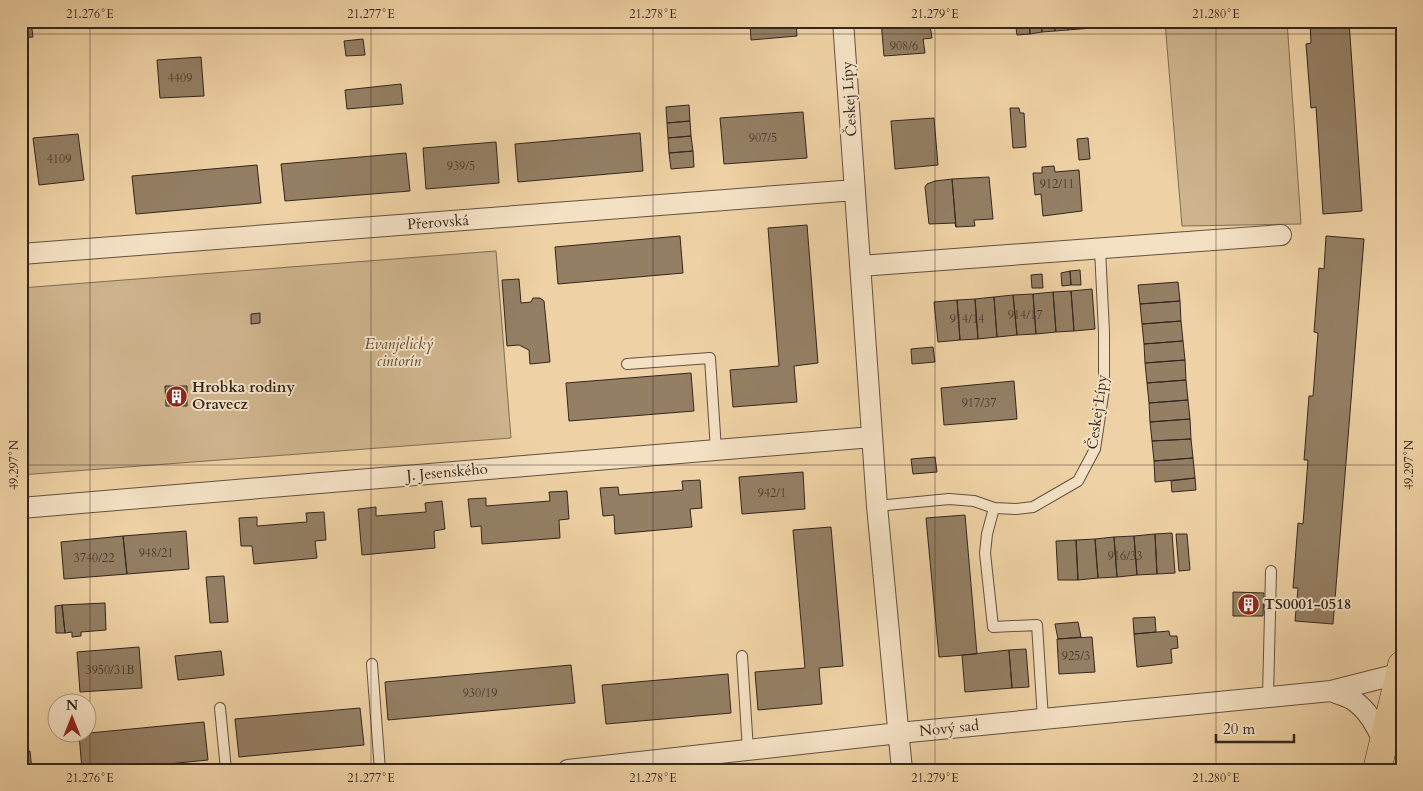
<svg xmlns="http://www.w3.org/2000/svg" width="1423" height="791" viewBox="0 0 1423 791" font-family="Cardo,serif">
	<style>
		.green { fill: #ceb48d; stroke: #806d56 }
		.building { fill: #947f64; stroke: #33261f }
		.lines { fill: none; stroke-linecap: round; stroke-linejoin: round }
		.lane-casing { stroke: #625140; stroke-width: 12 }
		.street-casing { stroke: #625140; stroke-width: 22 }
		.primary-casing { stroke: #33261f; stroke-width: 29 }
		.lane { stroke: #f4e1c4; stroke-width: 10 }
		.street { stroke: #f4e1c4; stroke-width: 20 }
		.primary { stroke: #eed1a4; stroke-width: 28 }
		.ticks { fill: none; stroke: #33261f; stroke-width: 1; stroke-opacity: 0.45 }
		.labels { text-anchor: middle; stroke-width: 4; stroke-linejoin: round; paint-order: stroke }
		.number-label { font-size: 12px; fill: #4b3c30 }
		.street-label { font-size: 15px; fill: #33261f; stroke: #f4e1c4 }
		.park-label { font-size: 15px; font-style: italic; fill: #5a4a3a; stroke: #f4e1c4 }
		.poi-label { font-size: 15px; font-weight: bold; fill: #33261f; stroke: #f4e1c4; text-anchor: start }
		.neatline { fill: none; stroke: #33261f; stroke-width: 2 }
		.ticks-label { font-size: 12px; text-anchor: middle; fill: #33261f }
	</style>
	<rect width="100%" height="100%" fill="#eed1a4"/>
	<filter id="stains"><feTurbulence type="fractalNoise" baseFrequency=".004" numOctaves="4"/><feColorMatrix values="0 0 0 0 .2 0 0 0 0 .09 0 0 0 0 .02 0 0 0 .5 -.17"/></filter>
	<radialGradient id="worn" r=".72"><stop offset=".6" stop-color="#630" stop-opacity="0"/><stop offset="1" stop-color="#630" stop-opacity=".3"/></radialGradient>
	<path class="green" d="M1287 21 1301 224 1182 226 1165 22Z
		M496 251 511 438 21 475V288Z
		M1398 753 1402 754V770H1394Z"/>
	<path class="building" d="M21 21H31L33 37 21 38Z
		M132 21H146V24L132 25Z
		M750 21H796L797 36 751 40Z
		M881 21H921L922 26 930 25 932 38 923 39 925 53 884 56Z
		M1015 21H1029L1030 34 1017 35Z
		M1029 21H1041L1042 32 1030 34Z
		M1041 21H1054L1055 31 1042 32Z
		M1054 21H1067L1068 30 1055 31Z
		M1067 21H1080V29L1068 30Z
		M1080 21H1093V28L1080 29Z
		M1093 21H1106V27L1093 28Z
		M1106 21H1118V26L1106 27Z
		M1118 21H1131V25L1118 26Z
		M1131 21H1144V24L1131 25Z
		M1144 21H1156V23L1144 24Z
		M1310 21H1349L1362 211 1323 214 1316 107 1311 108 1306 44 1311 43Z
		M363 39 365 55 346 56 344 41Z
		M201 57 204 96 160 98 157 60Z
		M401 84 403 104 347 109 345 90Z
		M689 105 690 121 667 123 666 107Z
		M1010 108H1019L1020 113H1024L1026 147 1013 148Z
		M803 112 807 158 724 164 720 118Z
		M934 118 938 165 895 169 891 121Z
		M690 121 691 136 668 138 667 123Z
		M640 133 643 171 518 182 515 144Z
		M78 134 84 180 39 185 33 138Z
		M691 136 693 151 669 153 668 138Z
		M1088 138 1090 159 1079 160 1077 139Z
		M496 142 499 183 426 189 423 148Z
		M693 151 694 167 671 169 669 153Z
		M406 153 410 191 285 201 281 164Z
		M257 165 261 203 136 214 132 176Z
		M1054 166 1055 172 1079 170 1082 211 1043 216 1041 194 1035 195 1033 173H1042V167Z
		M989 177 993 219 974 220 975 226 956 227 952 179Z
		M952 179 956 227 955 223 929 224 925 187 927 184 935 181Z
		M807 225 818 363 794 366 797 402 733 407 730 370 779 366 768 228Z
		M680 236 683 273 558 284 555 247Z
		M1326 236 1364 239 1333 624 1295 621 1298 588H1293L1298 523 1303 524 1308 460H1304L1309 396H1313L1318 333 1314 332 1319 268 1324 269Z
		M1080 270 1081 285H1071L1070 271Z
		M1070 271 1071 285 1062 286 1061 273Z
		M1042 274 1043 288H1032L1031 275Z
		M519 279 521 303 531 302 533 298H540L544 301 550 362 530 364 529 350 519 345 507 346 502 280Z
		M1178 282 1180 301 1140 304 1138 285Z
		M1092 289 1095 329 1074 331 1071 291Z
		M1071 291 1074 331 1056 332 1053 292Z
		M1053 292 1056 332 1036 334 1033 294Z
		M1033 294 1036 334 1017 335 1013 295Z
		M1013 295 1017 335 997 337 994 297Z
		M994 297 997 337 978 339 975 299Z
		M975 299 978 339 960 340 957 300Z
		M957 300 960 340 938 342 934 302Z
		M1180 301 1181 321 1142 324 1140 304Z
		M260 313V323L251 324V314Z
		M1181 321 1183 341 1144 344 1142 324Z
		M1183 341 1185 360 1145 363 1144 344Z
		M933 347 935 362 912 364 911 349Z
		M1185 360 1186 380 1147 383 1145 363Z
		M691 373 694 411 569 421 566 383Z
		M1186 380 1188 400 1149 403 1147 383Z
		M1014 381 1017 419 944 425 941 388Z
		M165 386H187V406H166Z
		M1188 400 1190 419 1150 422 1149 403Z
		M1190 419 1191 439 1152 441 1150 422Z
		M1191 439 1193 458 1154 461 1152 441Z
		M935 457 937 472 913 474 911 459Z
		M1193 458 1195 478 1155 482 1154 461Z
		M803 472 805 509 742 514 739 477Z
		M1195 478 1196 490 1172 492 1171 481Z
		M700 480 702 508 690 509 692 527 615 534 614 515 603 516 600 488 618 487 619 495 683 490 682 481Z
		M567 491 569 519 559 520 560 538 482 544 481 526 471 527 468 499 486 498V506L550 501 549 492Z
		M442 501 445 529 434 531 435 548 362 555 358 509 376 507V516L426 512 425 503Z
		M324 512 326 540 315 541 317 558 254 564 252 546H241L239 518 257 517V526L307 522 306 513Z
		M965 515 977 654 939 657 926 518Z
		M831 527 843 666 819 668 822 704 758 710 755 672 805 668 793 530Z
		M186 531 189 569 127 574 123 536Z
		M1172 533 1175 573 1157 574 1155 534Z
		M1155 534 1157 574 1137 575 1134 536Z
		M1176 534H1187L1190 570 1179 571Z
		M123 536 127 574 64 579 61 542Z
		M1134 536 1137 575 1117 577 1114 537Z
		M1114 537 1117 577 1098 578 1095 539Z
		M1095 539 1098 578 1078 580 1076 540Z
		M1076 540 1078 580H1058L1056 541Z
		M224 576 228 622 210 623 206 577Z
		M1233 592 1264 593 1263 616H1233Z
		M105 603 106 630 81 632V636L72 637V632L65 633 62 605Z
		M62 605 65 633H56L55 606Z
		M1155 617 1156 632 1134 634 1133 618Z
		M1078 622 1081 637 1058 639 1055 624Z
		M1169 631 1170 636H1177L1178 648 1171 649 1172 663 1137 667 1134 634Z
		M1092 637 1095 672 1059 674 1057 639Z
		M139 647 142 688 80 692 77 652Z
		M1026 649 1029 687 1012 688 1009 650Z
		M1009 650 1012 688 965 692 962 655Z
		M221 651 224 675 178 680 175 656Z
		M571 665 575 703 388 720 385 682Z
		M728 674 731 713 606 724 602 685Z
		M360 708 364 745 239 757 235 719Z
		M204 722 208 760 107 770H82L79 734Z
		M30 751 32 770H21V752Z
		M1175 765 1176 770H1134Z
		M60 767V770H38Z"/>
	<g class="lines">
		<defs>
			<path id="lane" d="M627 364 710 358 716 450
				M877 506 949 499 974 501 994 508 1016 509 1033 507 1078 481 1095 449 1104 389V332L1100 249
				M994 508 987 534 985 553 993 627 1037 625 1043 719
				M742 656 748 750
				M372 664 380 770
				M1268 696 1271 571
				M220 708 226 770"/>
			<path id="street" d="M843 21 877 506 902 770
				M21 254 855 190
				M860 266 1281 235
				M21 508 872 437
				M1331 691C1338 694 1347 696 1353 700 1368 710 1376 726 1384 742
				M568 770 899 733 1331 691 1402 673"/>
			<path id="primary" d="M1377 770 1402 665"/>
		</defs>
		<use href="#lane" class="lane-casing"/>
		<use href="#street" class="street-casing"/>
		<use href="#primary" class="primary-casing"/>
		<use href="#lane" class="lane"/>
		<use href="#street" class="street"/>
		<use href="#primary" class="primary"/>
	</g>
	<path class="ticks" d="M90 21V770M371 21V770M653 21V770M935 21V770M1216 21V770M21 34H1402M21 465H1402"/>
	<defs>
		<symbol id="building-disc" viewBox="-11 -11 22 22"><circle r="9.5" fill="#8f2418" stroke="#f4e1c4"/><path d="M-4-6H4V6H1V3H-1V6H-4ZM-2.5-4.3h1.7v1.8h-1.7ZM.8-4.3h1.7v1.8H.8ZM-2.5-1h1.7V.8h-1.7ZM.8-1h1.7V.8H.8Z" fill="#fff"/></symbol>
	</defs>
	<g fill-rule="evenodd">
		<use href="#building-disc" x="164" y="384" width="25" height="25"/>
		<use href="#building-disc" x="1236" y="592" width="25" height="25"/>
	</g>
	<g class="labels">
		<g class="number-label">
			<text x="904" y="50">908/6</text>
			<text x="180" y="82">4409</text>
			<text x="763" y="142">907/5</text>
			<text x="59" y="163">4109</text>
			<text x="461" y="170">939/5</text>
			<text x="1057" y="188">912/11</text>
			<text x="1025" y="319">914/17</text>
			<text x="967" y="323">914/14</text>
			<text x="979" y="407">917/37</text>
			<text x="772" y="497">942/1</text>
			<text x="156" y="557">948/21</text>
			<text x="1125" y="560">916/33</text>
			<text x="94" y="562">3740/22</text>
			<text x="1076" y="660">925/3</text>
			<text x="110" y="674">3950/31B</text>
			<text x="480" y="697">930/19</text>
		</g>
		<g class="street-label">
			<text transform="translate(849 99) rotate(-94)" y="5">Českej Lípy</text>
			<text transform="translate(438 222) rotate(-4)" y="5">Přerovská</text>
			<text transform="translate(1097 412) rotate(-82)" y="5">Českej Lípy</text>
			<text transform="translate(447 472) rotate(-5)" y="5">J. Jesenského</text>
			<text transform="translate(949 728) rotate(-6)" y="5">Nový sad</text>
		</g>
		<g class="park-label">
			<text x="399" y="349">Evanjelický<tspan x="399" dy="17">cintorín</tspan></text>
		</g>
		<g class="poi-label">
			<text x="192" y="392">Hrobka rodiny<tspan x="192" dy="17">Oravecz</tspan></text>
			<text x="1264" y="609">TS0001-0518</text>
		</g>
	</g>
	<rect width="1423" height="791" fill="none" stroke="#eed1a4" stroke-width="55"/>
	<g transform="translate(72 718)"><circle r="24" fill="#f4e1c4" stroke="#a79682"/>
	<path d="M0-4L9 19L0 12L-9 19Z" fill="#8f2418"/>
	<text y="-8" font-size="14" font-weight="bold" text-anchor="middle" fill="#33261f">N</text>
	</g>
	<path d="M1216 734v8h78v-8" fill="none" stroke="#33261f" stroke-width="2.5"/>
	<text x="1223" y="734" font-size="15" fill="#33261f" stroke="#f4e1c4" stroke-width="4" paint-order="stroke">20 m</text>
	<rect x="28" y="28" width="1368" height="736" class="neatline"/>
	<g class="ticks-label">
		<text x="90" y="18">21.276°E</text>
		<text x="371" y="18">21.277°E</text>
		<text x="653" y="18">21.278°E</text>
		<text x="935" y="18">21.279°E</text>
		<text x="1216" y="18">21.280°E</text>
		<text transform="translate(14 465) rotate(-90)" y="4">49.297°N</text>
		<text transform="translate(1409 465) rotate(-90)" y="4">49.297°N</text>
		<text x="90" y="782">21.276°E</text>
		<text x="371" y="782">21.277°E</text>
		<text x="653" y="782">21.278°E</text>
		<text x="935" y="782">21.279°E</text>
		<text x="1216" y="782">21.280°E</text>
	</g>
	<rect width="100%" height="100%" filter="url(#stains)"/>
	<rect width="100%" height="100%" fill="url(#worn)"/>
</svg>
